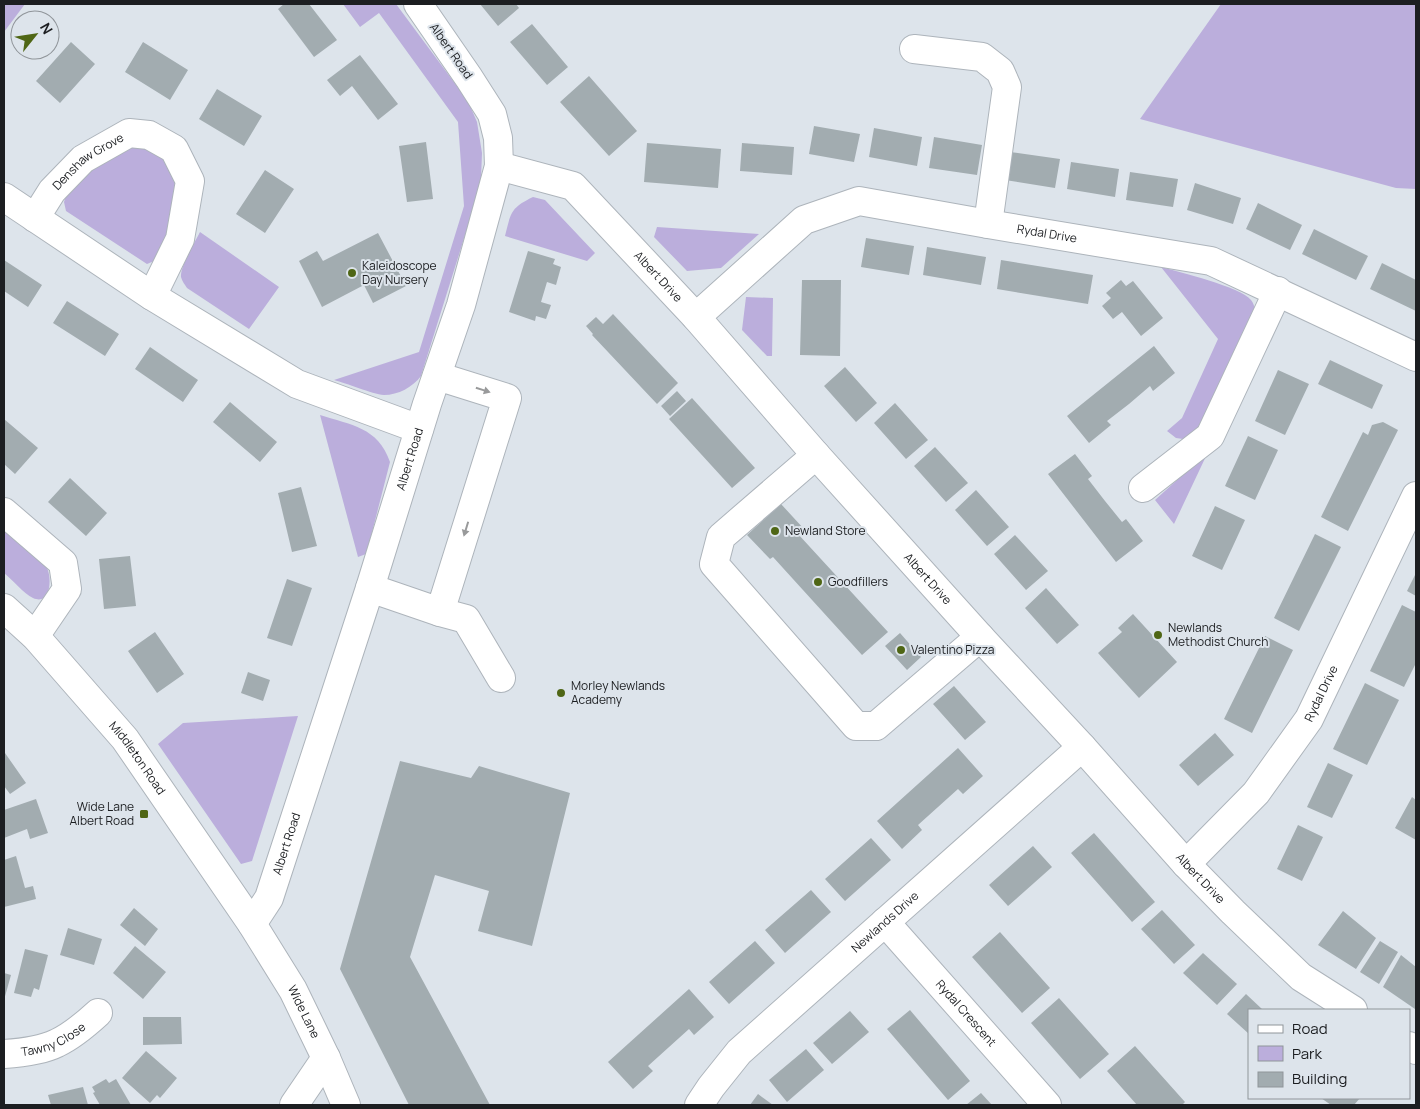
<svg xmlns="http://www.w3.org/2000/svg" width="1420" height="1109" viewBox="0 0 1420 1109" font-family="Manrope,sans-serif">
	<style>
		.green { fill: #bbaedc }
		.building { fill: #a2acb0 }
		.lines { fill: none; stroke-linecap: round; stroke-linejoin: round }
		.minor-casing { stroke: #adb4bb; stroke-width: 30 }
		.major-casing { stroke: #adb4bb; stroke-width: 30 }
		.minor { stroke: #fff; stroke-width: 28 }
		.major { stroke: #fff; stroke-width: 28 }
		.oneway { fill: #999a9b }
		.poi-dot { fill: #4f6615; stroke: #dde4eb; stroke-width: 2 }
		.labels { text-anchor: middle; stroke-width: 4; stroke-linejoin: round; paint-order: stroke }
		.street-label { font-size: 12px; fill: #1c1e21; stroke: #dde4eb }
		.poi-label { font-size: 12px; fill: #1c1e21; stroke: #dde4eb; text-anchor: start }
	</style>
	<rect width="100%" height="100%" fill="#dde4eb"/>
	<path class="green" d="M4 4H25L4 32Z
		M343 4H396L468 101 477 122 482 153 481 179 471 216 421 376C413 387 398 395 384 395 372 394 346 383 334 380L419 352 464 206 458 122 379 13 360 27Z
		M1221 4H1416V189L1396 188 1140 119Z
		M139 143 170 157 182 206 159 259 147 264 66 211 64 202 67 193 95 165Z
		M533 197 545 200 595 253 587 261 505 236C511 213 510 208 533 197Z
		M657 227 759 234 721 268 687 271 654 237Z
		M200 232 279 287 249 329 187 288C185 285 182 281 181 277 180 266 195 242 200 232Z
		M1161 267C1179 272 1241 287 1251 300 1255 305 1255 310 1254 315L1198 430 1183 439 1176 438 1167 431 1182 418 1218 339Z
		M746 297 773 298 772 356H767L742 330Z
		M320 415C351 425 378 427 390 462L368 548 366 554 358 557Z
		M1208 452 1174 524 1155 500Z
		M4 529C18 541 37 553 47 568 52 578 51 606 33 598 24 594 12 579 4 573Z
		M298 716 252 861 241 864 158 744 183 723Z"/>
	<path class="building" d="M284 4H309L337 40 314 57 278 9Z
		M480 4H516L519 8 498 26Z
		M532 24 568 67 547 85 510 42Z
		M71 42 95 64 60 103 36 81Z
		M143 42 188 70 170 100 125 72Z
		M360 55 398 104 378 120 352 86 340 96 327 80Z
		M589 76 637 131 609 156 560 102Z
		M217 89 262 116 244 146 199 119Z
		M814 126 860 134 854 162 809 154Z
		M874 128 922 137 917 166 869 157Z
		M934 137 982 145 977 175 929 168Z
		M426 142 433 199 407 202 399 146Z
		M647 143 721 149 718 188 644 182Z
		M742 143 794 147 792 175 740 171Z
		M1010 152 1060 159 1055 188 1005 180Z
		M1071 162 1119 169 1115 197 1067 189Z
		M265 170 294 189 265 233 236 214Z
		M1130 172 1178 179 1173 207 1126 200Z
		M1195 183 1241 198 1233 224 1187 210Z
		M1258 203 1302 225 1290 250 1246 229Z
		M1314 229 1368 256 1356 280 1302 254Z
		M378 233 406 286 373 303 364 285 322 307 299 261 317 251 323 261Z
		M866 238 914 246 909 275 861 267Z
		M927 247 986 257 981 285 923 275Z
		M528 251 555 259 553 264 561 267 556 285 547 282 541 302 551 305 546 319 536 316 535 321 509 312Z
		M4 260 42 285 28 307 4 291Z
		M1001 260 1093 275 1088 304 997 289Z
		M1382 263 1416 280V311L1370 289Z
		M802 280H841L840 356 800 355Z
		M1121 280 1126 286 1133 281 1163 318 1141 336 1122 312 1113 319 1102 306 1111 298 1106 293Z
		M67 301 119 334 105 356 53 323Z
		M613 314 678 383 657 404 592 335 593 334 586 326 596 317 603 324Z
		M1154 346 1175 373 1153 391 1150 386 1129 404 1107 421 1111 425 1089 443 1067 416Z
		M150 347 198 380 183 402 135 369Z
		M1330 360 1383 385 1372 409 1318 384Z
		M845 367 877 403 856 422 824 386Z
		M1278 370 1309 384 1285 435 1255 421Z
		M677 391 686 401 670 416 661 406Z
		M692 398 755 468 732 488 669 419Z
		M230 402 277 442 260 462 213 422Z
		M895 403 928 440 906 459 874 423Z
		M4 419 38 448 15 474 4 464Z
		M1383 422 1398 430 1348 531 1321 517 1363 432 1368 435 1372 425Z
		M1248 436 1278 450 1255 500 1225 486Z
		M935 447 968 483 946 502 914 466Z
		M1075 454 1092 476 1088 479 1105 501 1122 522 1126 519 1143 541 1116 562 1048 474Z
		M70 478 107 513 86 536 48 502Z
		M301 487 317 546 292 552 278 493Z
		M976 490 1009 527 987 546 955 510Z
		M781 504 804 529 798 534 888 632 862 655 773 557 770 559 747 535Z
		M1215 506 1245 520 1222 570 1192 556Z
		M1315 534 1341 547 1299 631 1274 618Z
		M1015 535 1048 571 1026 590 994 554Z
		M130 556 136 606 104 609 99 559Z
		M1416 573V596L1407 591Z
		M287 579 312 588 292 646 267 638Z
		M1046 588 1079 625 1057 644 1025 608Z
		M1402 605 1416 612V663L1404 687 1370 671Z
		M1133 614 1177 662 1139 698 1098 653 1122 632 1118 628Z
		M155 632 184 674 157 693 128 651Z
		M900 633 921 657 907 670 885 646Z
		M1265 636 1293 650 1252 733 1224 719Z
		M248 672 270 680 263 701 241 693Z
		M1365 683 1399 700 1367 765 1333 749Z
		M954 686 986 722 965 740 933 704Z
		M1215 733 1234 755 1198 786 1179 765Z
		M958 748 983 776 963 794 958 789 918 825 922 830 902 849 877 821Z
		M5 753 26 783 10 794 4 786V754Z
		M400 761 471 778 479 766 570 793 532 946 478 931 489 891 435 875 410 957 490 1105H409L340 969Z
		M1328 763 1353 775 1332 818 1307 807Z
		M1412 797 1416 800V840L1395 828Z
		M36 799 48 833 30 839 27 829 4 838V810Z
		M1298 825 1323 837 1302 881 1277 869Z
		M1094 833 1155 902 1132 922 1071 853Z
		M871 838 891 860 845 901 825 879Z
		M1033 846 1052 867 1008 906 989 885Z
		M16 856 25 888 33 886 36 899 4 907V860Z
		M811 890 831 912 785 953 765 930Z
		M134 908 158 929 145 946 120 925Z
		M1162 910 1195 945 1174 964 1141 929Z
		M1343 911 1376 938 1356 969 1318 945Z
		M68 928 102 939 94 965 60 955Z
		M1000 932 1050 988 1022 1013 972 957Z
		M755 941 775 963 729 1004 709 982Z
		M1380 941 1398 952 1379 984 1360 972Z
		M135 946 166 972 143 999 113 973Z
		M25 949 48 955 39 990 34 988 31 997 14 993Z
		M1203 953 1237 984 1217 1005 1183 973Z
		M1401 955 1416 967V1007L1415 1009 1383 987Z
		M4 973 11 975 4 1000Z
		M689 989 714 1017 694 1035 689 1029 648 1066 653 1071 633 1089 608 1062Z
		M1246 994 1263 1010H1249V1034L1227 1014Z
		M1059 998 1109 1054 1080 1079 1031 1023Z
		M910 1010 970 1081 948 1100 887 1029Z
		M850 1011 869 1032 832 1064 813 1043Z
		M143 1017H181L182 1044 143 1045Z
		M1135 1046 1185 1102 1182 1105H1137L1107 1071Z
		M806 1049 824 1070 787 1102 769 1080Z
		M146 1051 177 1078 160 1098 157 1095 150 1103 122 1078Z
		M106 1079 109 1083 116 1079 131 1105H100L93 1093 95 1092 92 1087Z
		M83 1087 88 1105H51L48 1095Z
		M981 1093 992 1105H966Z
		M758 1094 773 1105H750Z
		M1321 1098H1360L1354 1105H1331Z"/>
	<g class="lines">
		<defs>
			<g id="minor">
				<path d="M914 49 982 57 1000 71 1007 87 988 224"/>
				<path id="s1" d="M499 166 573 186 696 317 816 455 980 637 1082 747 1186 864 1233 912 1301 977 1353 1010"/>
				<path d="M4 197 152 296 297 384 419 429"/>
				<path id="s2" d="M35 218 52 191 83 159 129 133 149 135 174 149 190 181 180 239 152 296"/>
				<path id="s3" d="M696 317 804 220 859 201 988 224 1211 261 1416 357"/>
				<path d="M816 455 721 537 714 564 856 726H876L980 637"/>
				<path d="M1143 488 1210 436 1278 291"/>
				<path d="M4 512 63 563 67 589 35 636"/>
				<path d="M370 588 440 612 507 398 437 376"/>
				<path d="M440 612 466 619 501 678"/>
				<path id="s4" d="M1186 864 1256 793 1309 719 1416 496"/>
				<path id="s5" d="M885 922 1047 1105"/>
				<path id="s6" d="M252 924 269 898 370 588 427 404 461 305 499 166 498 138 492 114 469 78 418 4"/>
				<path d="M1409 1046 1416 1050"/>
				<path id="s7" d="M4 1054C19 1053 43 1050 57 1043 72 1036 86 1024 98 1013"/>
				<path d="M294 1105 326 1058"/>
				<path id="s8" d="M699 1105 711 1087 739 1052 1082 747"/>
			</g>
			<g id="major">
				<path id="s9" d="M4 608 35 636 125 739 252 924 293 990 326 1058 346 1105"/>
			</g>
		</defs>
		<use href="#minor" class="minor-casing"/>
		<use href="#major" class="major-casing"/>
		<use href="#minor" class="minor"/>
		<use href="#major" class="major"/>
	</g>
	<defs><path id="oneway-solid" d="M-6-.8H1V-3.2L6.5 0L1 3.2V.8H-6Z" transform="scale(1.25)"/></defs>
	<g class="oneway">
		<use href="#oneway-solid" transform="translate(483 390) rotate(18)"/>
		<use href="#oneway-solid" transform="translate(466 529) rotate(107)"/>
	</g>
	<g class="poi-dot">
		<circle cx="352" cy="273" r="5"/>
		<circle cx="775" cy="531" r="5"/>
		<circle cx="818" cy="582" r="5"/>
		<circle cx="1158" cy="635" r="5"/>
		<circle cx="901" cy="650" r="5"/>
		<circle cx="561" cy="693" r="5"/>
		<rect x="139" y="809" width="10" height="10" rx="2.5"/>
	</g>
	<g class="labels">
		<g class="street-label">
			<text transform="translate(451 51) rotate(55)" y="4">Albert Road</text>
			<text dy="4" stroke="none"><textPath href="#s2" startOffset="79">Denshaw Grove</textPath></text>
			<text dy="4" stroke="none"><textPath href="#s3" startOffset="394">Rydal Drive</textPath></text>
			<text dy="4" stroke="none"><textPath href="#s1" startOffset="201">Albert Drive</textPath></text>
			<text dy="4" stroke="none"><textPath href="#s6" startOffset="492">Albert Road</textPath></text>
			<text dy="4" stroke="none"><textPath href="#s1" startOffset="606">Albert Drive</textPath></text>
			<text dy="4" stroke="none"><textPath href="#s4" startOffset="219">Rydal Drive</textPath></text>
			<text dy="4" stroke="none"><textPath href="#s9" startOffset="201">Middleton Road</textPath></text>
			<text dy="4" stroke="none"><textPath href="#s6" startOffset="88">Albert Road</textPath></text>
			<text dy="4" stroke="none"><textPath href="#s1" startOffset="1011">Albert Drive</textPath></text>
			<text dy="4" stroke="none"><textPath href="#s8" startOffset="262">Newlands Drive</textPath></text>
			<text dy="4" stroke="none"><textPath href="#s9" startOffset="505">Wide Lane</textPath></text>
			<text dy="4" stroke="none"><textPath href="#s5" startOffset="122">Rydal Crescent</textPath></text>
			<text dy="4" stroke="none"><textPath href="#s7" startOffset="52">Tawny Close</textPath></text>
		</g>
		<g class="poi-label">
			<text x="362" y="270">Kaleidoscope<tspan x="362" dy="14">Day Nursery</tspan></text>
			<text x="785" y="535">Newland Store</text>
			<text x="828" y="586">Goodfillers</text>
			<text x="1168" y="632">Newlands<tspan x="1168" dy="14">Methodist Church</tspan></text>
			<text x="911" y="654">Valentino Pizza</text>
			<text x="571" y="690">Morley Newlands<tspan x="571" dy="14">Academy</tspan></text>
			<text x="134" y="811" text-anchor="end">Wide Lane<tspan x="134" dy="14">Albert Road</tspan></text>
		</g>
	</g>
	<rect width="1420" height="1109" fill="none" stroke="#1c1e21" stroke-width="10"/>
	<rect x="1248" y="1009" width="162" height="90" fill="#dde4eb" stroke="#90959a"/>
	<rect x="1258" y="1025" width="25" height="8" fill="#ffffff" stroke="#90959a"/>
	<text x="1292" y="1034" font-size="15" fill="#1c1e21">Road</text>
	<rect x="1258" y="1046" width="25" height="15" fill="#bbaedc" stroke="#90959a"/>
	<text x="1292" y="1059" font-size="15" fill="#1c1e21">Park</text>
	<rect x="1258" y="1072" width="25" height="15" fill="#a2acb0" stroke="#90959a"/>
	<text x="1292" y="1084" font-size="15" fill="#1c1e21">Building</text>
	<g transform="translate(35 35) rotate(60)"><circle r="24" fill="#dde4eb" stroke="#90959a"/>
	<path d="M0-4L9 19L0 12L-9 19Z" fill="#4f6615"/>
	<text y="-8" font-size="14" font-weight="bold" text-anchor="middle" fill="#1c1e21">N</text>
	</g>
</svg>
